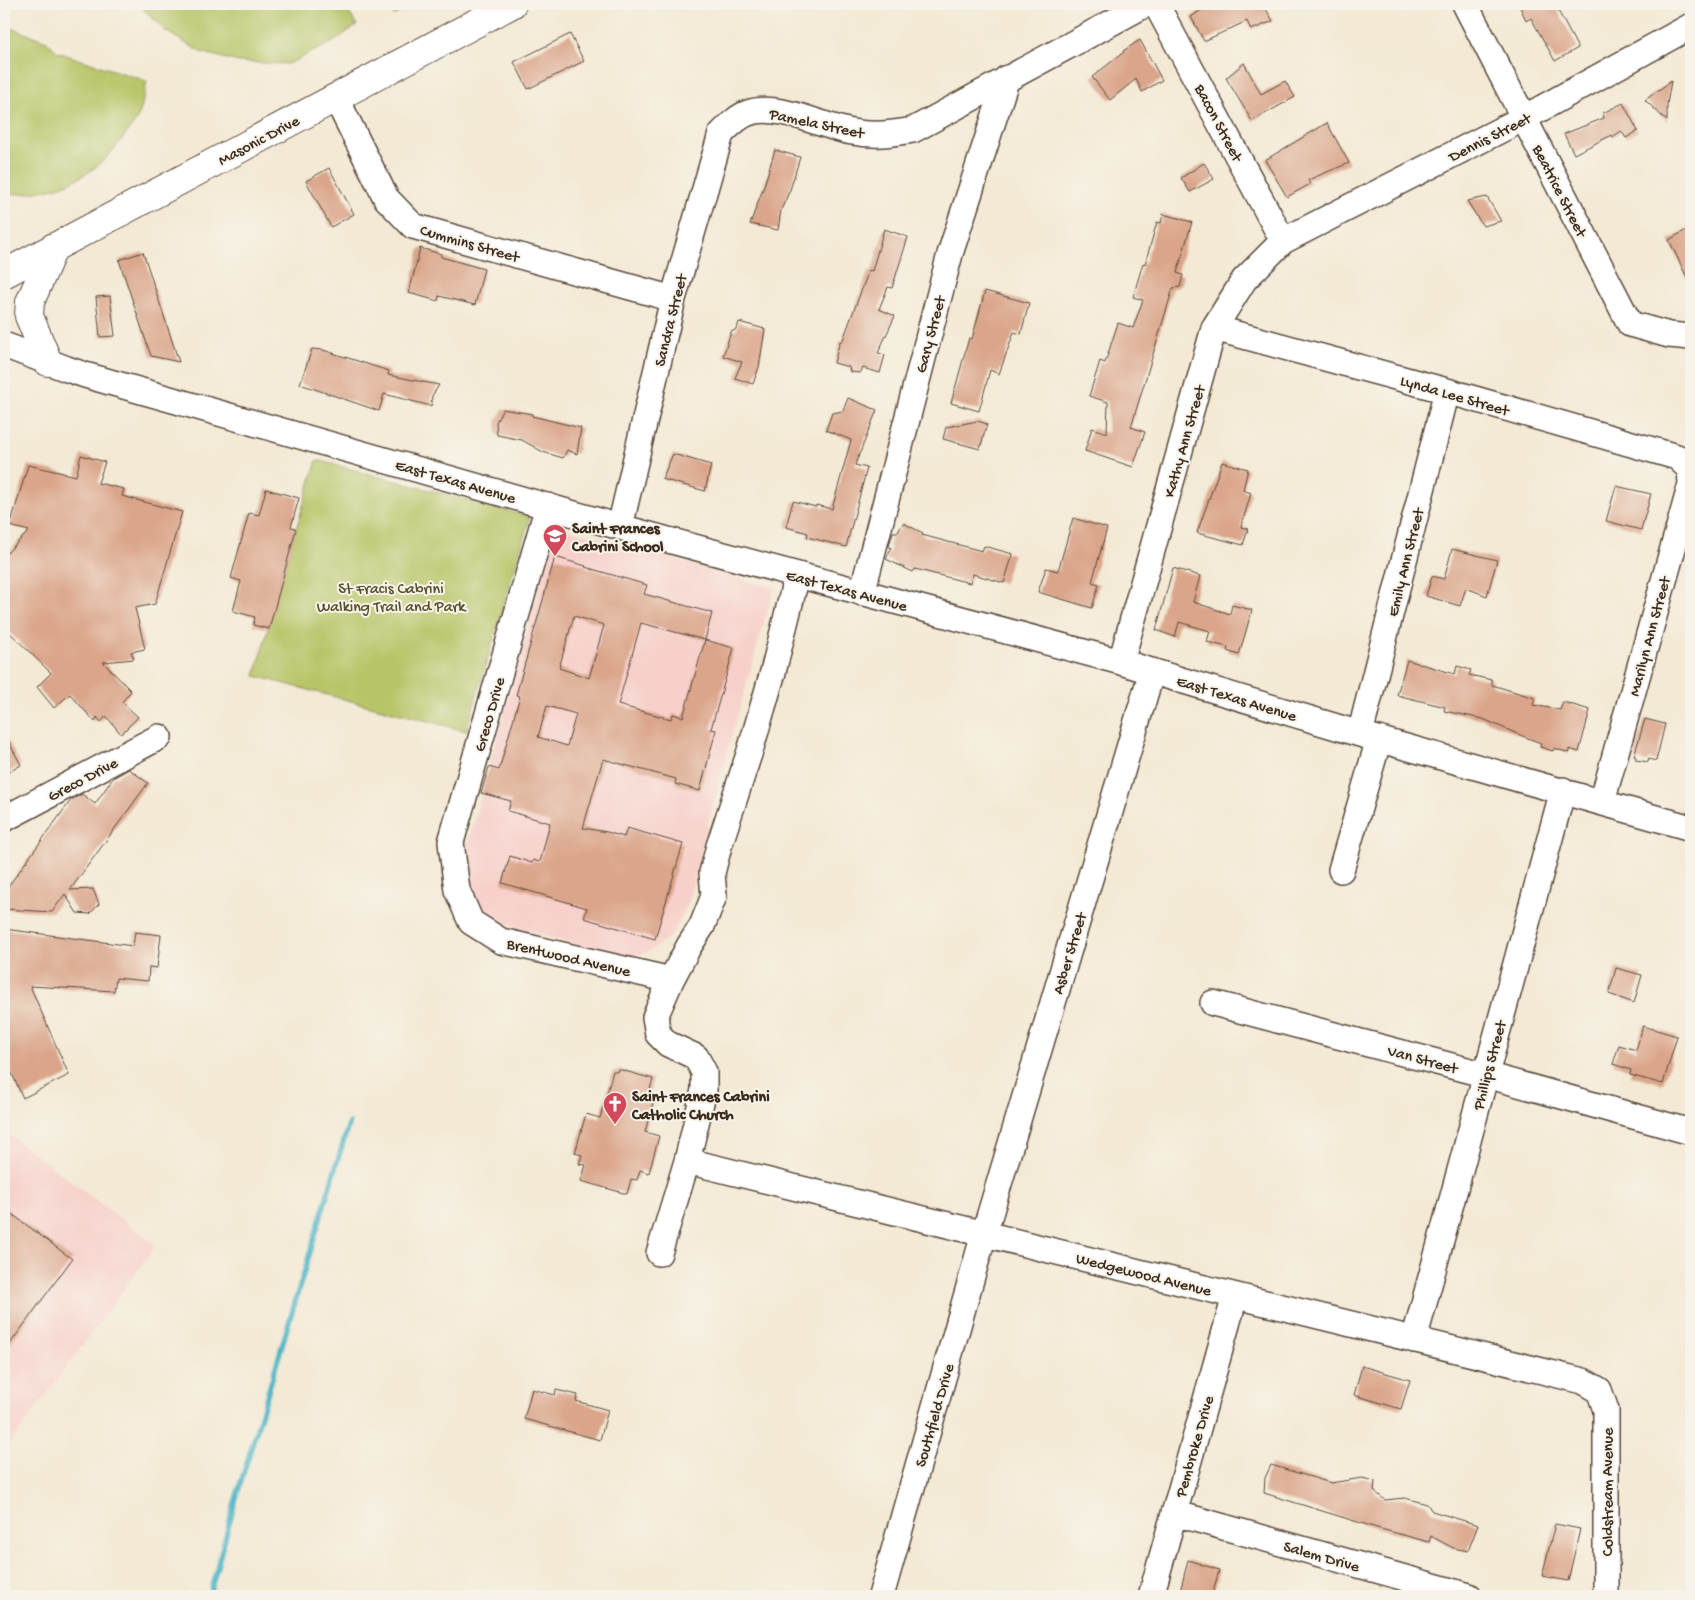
<svg xmlns="http://www.w3.org/2000/svg" width="1695" height="1600" viewBox="0 0 1695 1600" font-family="'Gochi Hand',sans-serif">
	<style>
		.built { fill: #f7d0cb }
		.green { fill: #b7c568; stroke: #797843 }
		.lines { fill: none; stroke-linecap: round; stroke-linejoin: round }
		.stream { stroke: #4ab4c7; stroke-width: 5 }
		.building { fill: #daa58a; fill-rule: evenodd }
		.minor-casing { stroke: #574739; stroke-width: 28 }
		.major-casing { stroke: #574739; stroke-width: 30 }
		.minor { stroke: #fff; stroke-width: 25 }
		.major { stroke: #fff; stroke-width: 28 }
		.labels { text-anchor: middle; stroke-width: 4; stroke-linejoin: round; paint-order: stroke }
		.street-label { font-size: 16px; fill: #3b2a1e; stroke: #f7f3e8 }
		.poi-label { font-size: 16px; font-weight: bold; fill: #3b2a1e; stroke: #f7f3e8; text-anchor: start }
		.park-label { font-size: 16px; fill: #5a5130; stroke: #f7f3e8 }
	</style>
	<rect width="100%" height="100%" fill="#f7f3e8"/>
	<filter id="ink" filterUnits="userSpaceOnUse"><feTurbulence type="fractalNoise" baseFrequency=".02" numOctaves="2"/><feDisplacementMap in="SourceGraphic" scale="10" xChannelSelector="R" yChannelSelector="G"/><feConvolveMatrix kernelMatrix="1 2 1 2 8 2 1 2 1" color-interpolation-filters="sRGB"/></filter>
	<filter id="wash" filterUnits="userSpaceOnUse"><feTurbulence type="fractalNoise" baseFrequency=".0096" numOctaves="4" result="noise"/><feDisplacementMap in="SourceGraphic" scale="20" xChannelSelector="R" yChannelSelector="G"/><feGaussianBlur stdDeviation="1.12" result="paint"/><feColorMatrix in="noise" values="0 0 0 0 0 0 0 0 0 0 0 0 0 0 0 0 0 1.4 0 .05"/><feComposite in="paint" operator="in"/></filter>
	<g filter="url(#wash)">
		<rect width="100%" height="100%" fill="#f3e9d4"/>
		<path class="built" d="M557 526 774 588 723 766 688 903 680 921 671 936 650 951 634 956H614L500 923 491 917 476 900 467 880 464 856Z
			M4 1131 156 1245 4 1452Z"/>
		<path class="green" d="M139 4H343L357 25 333 42 288 64 238 62 201 52 165 31Z
			M388 4H416L394 15Z
			M11 28 47 41 57 52 147 81C144 92 143 105 139 115 136 122 130 128 126 134 96 178 56 195 4 194V31Z
			M317 460 530 517 466 731 255 676 296 529Z"/>
		<g class="lines">
			<path class="stream" d="M209 1596 237 1495 349 1123"/>
		</g>
		<g id="blocks">
			<path class="building" d="M1210 4H1263L1273 21 1251 30 1247 21 1204 41 1191 17Z
				M1519 4H1558L1555 5 1578 48 1555 61 1531 18 1526 21Z
				M570 34 584 61 528 89 514 62Z
				M1140 40 1162 80 1142 92 1136 79 1110 100 1092 77 1124 52 1123 51Z
				M1244 63 1261 94 1285 81 1295 97 1252 121 1226 78Z
				M1671 81 1667 104V121L1645 100Z
				M1623 103 1638 131 1626 138 1621 131 1613 137 1612 135 1574 154 1564 134 1604 118 1603 113Z
				M1327 123 1349 163 1308 180 1310 184 1287 197 1265 160Z
				M775 150 800 157 790 190 781 210 778 230 750 224 763 189Z
				M1204 163 1214 179 1190 192 1181 178Z
				M329 168 354 214 331 227 306 181Z
				M1487 197 1501 221 1483 226 1467 201Z
				M1163 214 1192 222 1177 273 1183 275 1180 287 1173 288 1131 427 1145 432 1133 467 1085 451 1092 428 1107 433 1108 402 1089 396 1100 361 1105 363 1118 323 1133 328 1143 300 1133 297 1143 263 1145 264 1157 222 1161 223Z
				M1691 227V286L1669 240Z
				M884 229 908 237 892 288 888 287 879 309 895 316 878 353 885 355 880 373 863 368 860 373 850 372 849 367 834 363 840 341 842 342 869 270 872 271Z
				M420 248 441 254V257L484 269 475 305 439 296 438 301 409 293Z
				M143 252 179 362 151 356 119 260Z
				M985 291 1029 303 1021 334 1014 332 999 374 990 370 979 411 951 403 969 338 972 339Z
				M110 296 115 336 100 337 96 297Z
				M739 322 765 329 759 367 753 384 735 378 742 362 723 356 731 332 737 329Z
				M312 349 323 350 389 371 388 375 439 385 432 396 431 406 384 394 379 411 300 384Z
				M848 398 877 410 855 465 867 468 846 547 807 537 808 533 786 527 793 501 816 507V505L832 509 851 440 826 430 832 413 843 411Z
				M503 409 532 414V416L581 428 577 454 567 450 563 458 543 452 522 440 497 435 496 422Z
				M978 421 987 424 980 449 943 439 946 427Z
				M673 454 711 465 705 491 662 479Z
				M81 455 105 462 98 483 124 489 122 496 182 512 155 604 135 608 145 649 131 652 134 659 103 662 131 691 122 702 138 717 121 734 106 716 101 722 97 717 95 722 70 694 54 708 37 687 51 673 4 627V556L29 531 10 526 28 465 76 476Z
				M1222 462 1248 469 1243 490 1251 493 1241 527 1248 529 1243 545 1197 533Z
				M1616 486 1651 494 1641 530 1606 521Z
				M266 489 299 498 291 527 296 529 269 629 253 625 255 617 233 611 241 581 231 578 249 513 259 515Z
				M1073 518 1107 528 1092 582 1099 584 1092 608 1038 592 1046 568 1058 571Z
				M903 523 923 533 922 535 982 551 984 546 1013 554 1004 583 973 574 970 583 915 569 913 572 886 559 891 548 889 546 893 532H898Z
				M1452 549 1497 560 1487 596 1466 588 1460 606 1426 596 1432 576 1444 579Z
				M555 557 586 566 585 567 647 585 644 594 712 613 705 640 734 648 711 729 716 730 700 791 675 784 676 779 603 759 583 828 607 832 624 837 627 828 683 844 655 939 584 918 587 908 502 883 510 856 532 863 533 860 540 862 550 823 508 811 511 801 481 793 489 767 499 770 520 696 516 695ZM574 616 604 625 589 678 559 668ZM641 623 705 640 683 717 673 714 671 719 618 705ZM547 706 576 714 567 746 538 737Z
				M1173 568 1200 576 1193 602 1230 614 1232 605 1252 610 1239 655 1227 651 1228 647 1207 642 1210 631 1179 622 1175 637 1156 630Z
				M1407 660 1455 674 1457 666 1471 670 1469 675 1492 680V685L1535 698 1533 705 1560 710 1563 702 1590 710 1579 752 1569 749V753L1554 748 1553 751 1540 747 1541 743 1520 735 1483 719 1444 711 1445 707 1397 695Z
				M1645 719 1665 724 1656 761 1649 759 1648 762 1636 760V757L1634 756Z
				M4 733 21 765 4 775Z
				M129 769 148 783 70 890 93 889 99 904 90 914 77 913 65 894 52 912 4 909V892L71 800 82 794 95 804 113 778Z
				M4 929 133 946 135 932 161 935 157 968 149 967 148 981 116 978 114 991 30 986 69 1075 23 1098 4 1056Z
				M1616 968 1642 975 1634 1003 1609 994Z
				M1643 1026 1677 1036 1663 1084 1630 1075 1631 1070 1613 1064 1619 1045 1636 1050Z
				M618 1069 653 1079 649 1093 655 1095 645 1132 659 1136 649 1173 640 1170 637 1180 631 1179 627 1194 581 1181 586 1165 579 1164 582 1155 575 1153 586 1114 600 1118 613 1071 617 1072Z
				M4 1208 72 1259 4 1352Z
				M1362 1366 1410 1380 1401 1409 1354 1395Z
				M532 1389 555 1395 556 1390 578 1395 576 1401 608 1410 600 1440 524 1419Z
				M1271 1465 1331 1483 1362 1478 1375 1481 1374 1491 1385 1500 1405 1498 1427 1504 1432 1511 1478 1525 1468 1551 1453 1548 1431 1536 1429 1542 1377 1528 1264 1493 1265 1478Z
				M1555 1524 1580 1529 1568 1581 1542 1576Z
				M1188 1560 1219 1570 1212 1596H1179Z"/>
		</g>
	</g>
	<g filter="url(#ink)">
		<use href="#blocks" fill-opacity="0" stroke="#574739" stroke-width="1"/>
		<g class="lines">
			<defs>
				<path id="minor" d="M1156 4 1283 241
					M1465 4 1630 324 1669 335 1691 337
					M336 98 386 198 413 226 673 299
					M1214 328 1447 391 1677 457 1690 469 1691 484 1602 802
					M4 345 67 369 85 375 620 527 1121 662 1360 734 1691 828
					M548 506 451 842 457 890 471 922 501 941 671 980
					M620 527 673 299 721 134C729 126 737 117 748 113 777 102 823 127 852 132 874 136 891 134 913 130L1146 4
					M862 593 950 254 1007 78
					M1121 662 1214 328 1244 280 1283 241 1524 118 1691 26
					M1360 734 1447 391
					M4 819 159 737
					M1341 870 1379 739
					M1213 1003 1486 1075 1691 1132
					M687 1161 1583 1381 1599 1390 1606 1410V1596
					M659 1253 687 1161 704 1090V1072L696 1057 668 1044 658 1034 655 1017 671 980 689 946 702 926 714 896 712 873 719 846 750 751 773 672 797 575
					M1414 1340 1563 790
					M1174 1513 1469 1596
					M881 1596 984 1234 1152 671
					M1151 1596 1235 1296"/>
				<path id="major" d="M4 274 512 4
					M48 362 29 316 30 302 54 247"/>
			</defs>
			<use href="#minor" class="minor-casing"/>
			<use href="#major" class="major-casing"/>
			<use href="#minor" class="minor"/>
			<use href="#major" class="major"/>
		</g>
	</g>
	<defs>
		<symbol id="school-pin" viewBox="-11 -11 22 30"><path d="M0 17L-7.5 6A9.5 9.5 0 1 1 7.5 6Z" fill="#d1495b" stroke="#f7f3e8"/><path d="M0-5L7-2L0 1L-7-2ZM-4 1L0 2.5L4 1V4Q0 6-4 4Z" fill="#fff"/></symbol>
		<symbol id="church-pin" viewBox="-11 -11 22 30"><path d="M0 17L-7.5 6A9.5 9.5 0 1 1 7.5 6Z" fill="#d1495b" stroke="#f7f3e8"/><path d="M-1.2-6h2.4v3.5h3.3v2.4h-3.3V6h-2.4V-.1h-3.3v-2.4h3.3Z" fill="#fff"/></symbol>
	</defs>
	<g fill-rule="evenodd">
		<use href="#school-pin" x="541" y="522" width="28" height="38"/>
		<use href="#church-pin" x="601" y="1090" width="28" height="38"/>
	</g>
	<g class="labels">
		<g class="street-label">
			<text transform="translate(817 122) rotate(12)" y="6">Pamela Street</text>
			<text transform="translate(1220 122) rotate(62)" y="6">Bacon Street</text>
			<text transform="translate(1489 136) rotate(-27)" y="6">Dennis Street</text>
			<text transform="translate(258 139) rotate(-28)" y="6">Masonic Drive</text>
			<text transform="translate(1561 190) rotate(63)" y="6">Beatrice Street</text>
			<text transform="translate(470 242) rotate(16)" y="6">Cummins Street</text>
			<text transform="translate(669 320) rotate(-76)" y="6">Sandra Street</text>
			<text transform="translate(929 334) rotate(-75)" y="6">Gary Street</text>
			<text transform="translate(1455 394) rotate(16)" y="6">Lynda Lee Street</text>
			<text transform="translate(1183 441) rotate(-74)" y="6">Kathy Ann Street</text>
			<text transform="translate(456 480) rotate(16)" y="6">East Texas Avenue</text>
			<text transform="translate(1404 562) rotate(-76)" y="6">Emily Ann Street</text>
			<text transform="translate(847 589) rotate(15)" y="6">East Texas Avenue</text>
			<text transform="translate(1648 636) rotate(-75)" y="6">Marilyn Ann Street</text>
			<text transform="translate(1237 697) rotate(17)" y="6">East Texas Avenue</text>
			<text transform="translate(488 714) rotate(-74)" y="6">Greco Drive</text>
			<text transform="translate(82 778) rotate(-28)" y="6">Greco Drive</text>
			<text transform="translate(1068 953) rotate(-73)" y="6">Asber Street</text>
			<text transform="translate(569 956) rotate(13)" y="6">Brentwood Avenue</text>
			<text transform="translate(1423 1058) rotate(15)" y="6">Van Street</text>
			<text transform="translate(1488 1065) rotate(-75)" y="6">Phillips Street</text>
			<text transform="translate(1144 1273) rotate(14)" y="6">Wedgewood Avenue</text>
			<text transform="translate(933 1415) rotate(-74)" y="6">Southfield Drive</text>
			<text transform="translate(1193 1446) rotate(-74)" y="6">Pembroke Drive</text>
			<text transform="translate(1606 1492) rotate(-90)" y="6">Coldstream Avenue</text>
			<text transform="translate(1322 1555) rotate(16)" y="6">Salem Drive</text>
		</g>
		<g class="poi-label">
			<text x="572" y="533">Saint Frances<tspan x="572" dy="18">Cabrini School</tspan></text>
			<text x="632" y="1101">Saint Frances Cabrini<tspan x="632" dy="18">Catholic Church</tspan></text>
		</g>
		<g class="park-label">
			<text x="391" y="593">St Fracis Cabrini<tspan x="391" dy="18">Walking Trail and Park</tspan></text>
		</g>
	</g>
	<rect width="1695" height="1600" fill="none" stroke="#f7f3e8" stroke-width="20"/>
</svg>
